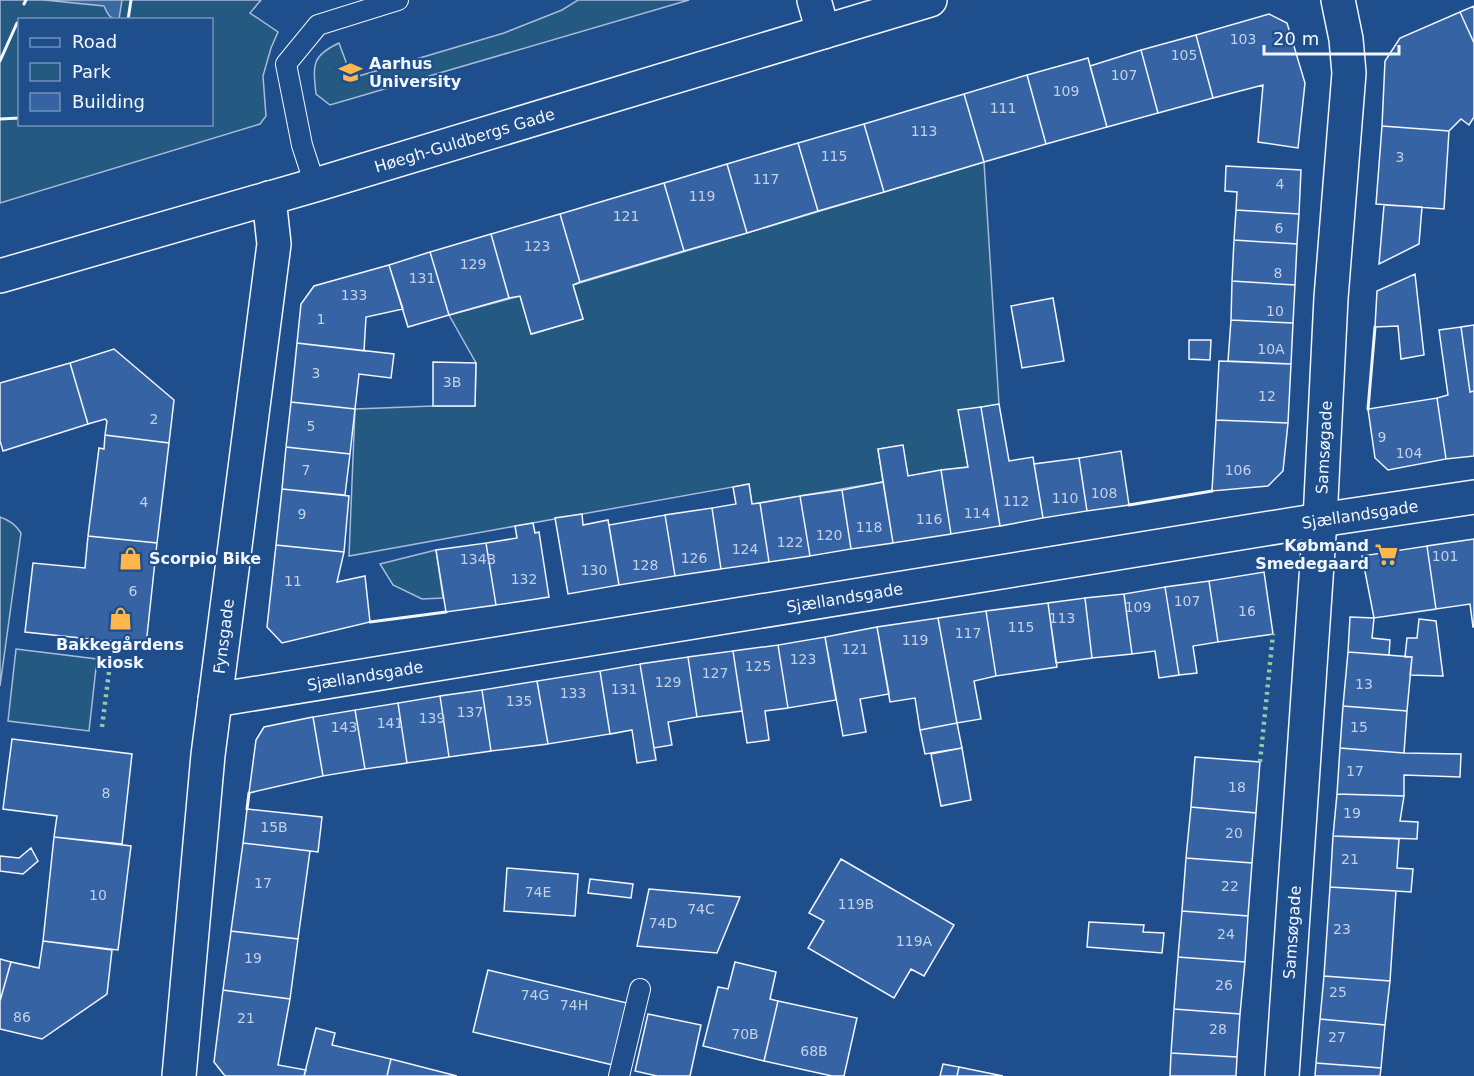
<svg xmlns="http://www.w3.org/2000/svg" width="1474" height="1076" viewBox="0 0 1474 1076" font-family="'DejaVu Sans',sans-serif">
	<style>
		.green { fill: #245a82; stroke: #a8bbd7; stroke-width: 1.5; fill-rule: evenodd }
		.water { fill: #3b69a3; stroke: #a8bbd7; stroke-width: 1.5 }
		.building { fill: #3563a3; stroke: #f2f6ff; stroke-width: 1.5 }
		.lines { fill: none; stroke-linecap: round; stroke-linejoin: round }
		.lane-casing { stroke: #f2f6ff; stroke-width: 22 }
		.street-casing { stroke: #f2f6ff; stroke-width: 36 }
		.secondary-casing { stroke: #f2f6ff; stroke-width: 36 }
		.lane { stroke: #1f4e8c; stroke-width: 20 }
		.street { stroke: #1f4e8c; stroke-width: 33 }
		.secondary { stroke: #1f4e8c; stroke-width: 33 }
		.hedge { stroke: #97c8a6; stroke-width: 4.5; stroke-dasharray: 3 4.5; stroke-linecap: butt }
		.wall { stroke: #f2f6ff; stroke-width: 3 }
		.labels { text-anchor: middle; stroke-width: 4.5; stroke-linejoin: round; paint-order: stroke }
		.number-label { font-size: 14px; fill: #c3d1e8 }
		.poi-label { font-size: 16px; font-weight: bold; fill: #f2f6ff; stroke: #1f4e8c; text-anchor: start }
		.street-label { font-size: 16px; fill: #f2f6ff; stroke: #1f4e8c }
	</style>
	<rect width="100%" height="100%" fill="#1f4e8c"/>
	<path class="green" d="M0 0H261L250 13 278 32 271 48 263 76 266 116 260 124 0 203ZM20 20H212V124H20Z
		M578 0H689L330 105 316 94C313 65 311 56 339 43L352 78 504 33 562 10Z
		M984 162 999 404 959 411 968 467 908 476 902 445 878 449 883 482 752 504 749 484 349 556 355 409 433 406H475L476 363 449 315 520 296 532 334 583 319 573 285Z
		M0 517C9 520 16 525 21 533L0 686Z
		M436 550 443 598 422 599 393 585 380 564Z
		M16 649 97 659 89 731 8 721Z"/>
	<path class="water" d="M44 0H122L119 19C110 20 107 13 104 6Z"/>
	<path class="building" d="M1474 6V43L1460 12Z
		M1460 12 1474 43V117L1469 125 1461 119 1449 131 1382 126 1385 61 1400 38Z
		M1269 14 1287 23 1305 83 1298 148 1258 142 1263 85 1213 98 1196 35Z
		M1196 35 1213 98 1158 113 1141 50Z
		M1141 50 1158 113 1107 127 1090 66Z
		M1088 58 1107 127 1046 144 1027 75Z
		M1027 75 1046 144 984 162 964 94Z
		M964 94 984 162 884 192 864 124Z
		M864 124 884 192 818 211 798 143Z
		M1382 126 1449 131 1444 209 1376 204Z
		M798 143 818 211 747 233 727 164Z
		M727 164 747 233 684 251 664 183Z
		M1226 166 1301 170 1299 214 1236 210 1237 192 1225 191Z
		M664 183 684 251 580 282 560 214Z
		M1384 205 1422 207 1419 244 1379 264Z
		M1236 210 1299 214 1297 244 1234 240Z
		M560 214 580 282 573 285 583 319 531 334 520 296 509 298 491 234Z
		M491 234 509 298 449 315 430 252Z
		M1234 240 1297 244 1295 285 1232 281Z
		M430 252 449 315 408 327 389 265Z
		M389 265 403 309 366 317 364 351 297 343 301 304 314 286Z
		M1415 274 1424 355 1401 359 1398 326 1375 327 1377 291Z
		M1232 281 1295 285 1293 323 1231 320Z
		M1053 298 1064 361 1022 368 1011 306Z
		M1231 320 1293 323 1291 364 1228 361Z
		M1474 325V394V391L1470 392 1461 327Z
		M1461 327 1470 392 1474 391V456L1446 459 1437 398 1448 395 1439 330Z
		M1189 340H1211L1210 360 1189 359Z
		M297 343 394 354 391 378 359 374 355 409 291 402Z
		M114 349 174 400 169 443 105 435 107 421 105 419 88 424 70 363Z
		M1219 361 1291 364 1288 423 1216 420Z
		M433 362 476 363 475 406H433Z
		M70 363 88 424 3 451 0 441V383Z
		M1437 398 1446 459 1388 470 1375 458 1368 409Z
		M291 402 355 409 350 454 286 447Z
		M999 404 1009 461 1033 457 1043 518 1000 526 981 407Z
		M981 407 1000 526 951 534 941 470 968 467 958 410Z
		M1216 420 1288 423 1283 471 1268 486 1212 491Z
		M105 435 169 443 157 543 88 536 99 448 104 449Z
		M903 445 908 476 941 470 951 534 893 543 878 449Z
		M286 447 350 454 345 495 282 489Z
		M1121 451 1129 505 1087 511 1079 458Z
		M1079 458 1087 511 1043 518 1034 464Z
		M883 482 893 543 851 549 842 490Z
		M749 484 752 504 760 503 769 562 721 569 712 508 736 504 733 487Z
		M282 489 349 496 344 552 276 545Z
		M842 490 851 549 810 556 800 496Z
		M800 496 810 556 769 562 760 503Z
		M712 508 721 569 675 576 665 515Z
		M582 514 583 525 608 520 619 585 568 594 555 518Z
		M665 515 675 576 619 585 609 525Z
		M533 523 535 533 539 532 549 597 496 605 486 543 517 538 515 526Z
		M88 536 157 543 146 645 25 632 33 563 85 568Z
		M1474 539V627H1473L1470 604 1436 609 1427 546Z
		M486 543 496 605 446 612 436 550Z
		M276 545 344 552 337 582 365 576 370 622 282 643 267 627Z
		M1427 546 1436 609 1374 618 1362 556Z
		M1264 572 1273 634 1218 642 1209 581Z
		M1209 581 1218 642 1193 646 1197 673 1179 675 1165 587Z
		M1165 587 1179 675 1159 678 1155 651 1132 654 1124 594Z
		M1124 594 1132 654 1092 658 1085 598Z
		M1085 598 1092 658 1056 663 1048 603Z
		M1048 603 1057 667 996 676 986 611Z
		M986 611 996 676 974 681 981 719 957 723 938 618Z
		M1350 617 1374 618 1372 638 1390 640 1389 655 1348 652Z
		M938 618 957 723 920 730 915 698 890 702 877 627Z
		M1419 619 1436 621 1443 676 1410 675 1412 657H1405L1407 638H1417Z
		M877 627 889 694 860 699 866 732 843 736 825 637Z
		M825 637 836 700 788 708 778 645Z
		M778 645 788 708 765 711 769 740 747 743 733 651Z
		M733 651 742 711 697 717 688 657Z
		M1348 652 1412 657 1407 711 1343 706Z
		M688 657 697 717 668 722 672 745 654 748 640 664Z
		M640 664 656 760 637 763 632 730 610 734 600 671Z
		M600 671 610 734 548 744 537 681Z
		M537 681 548 744 491 751 482 690Z
		M482 690 491 751 449 757 440 696Z
		M440 696 449 757 407 763 398 703Z
		M398 703 407 763 365 769 355 710Z
		M1343 706 1407 711 1404 753 1340 748Z
		M355 710 365 769 323 776 313 717Z
		M313 717 323 776 249 793 256 740 264 727Z
		M957 723 962 748 925 754 920 730Z
		M12 739 132 754 122 844 54 837 57 816 3 809Z
		M962 748 971 800 941 806 931 754Z
		M1340 748 1404 753 1461 754 1460 777 1404 775V796L1337 794Z
		M1195 757 1260 762 1256 813 1191 807Z
		M1337 794 1404 796 1400 821 1418 822 1417 839 1333 836Z
		M1191 807 1256 813 1252 863 1186 858Z
		M247 809 322 817 318 852 243 843Z
		M1333 836 1399 839 1397 868 1413 869 1411 892 1330 887Z
		M54 837 131 846 118 950 43 941Z
		M243 843 310 851 298 939 231 931Z
		M31 848 38 861 23 874 0 871V856L19 858Z
		M1186 858 1252 863 1248 916 1182 911Z
		M841 859 954 925 924 976 911 969 894 998 808 948 824 921 809 913Z
		M507 868 578 874 575 916 504 911Z
		M590 879 633 884 631 898 588 893Z
		M1330 887 1396 891 1390 981 1324 976Z
		M649 889 740 897 717 953 637 946Z
		M1182 911 1248 916 1245 962 1178 957Z
		M1089 922 1144 925 1143 932 1164 933 1162 953 1087 947Z
		M231 931 298 939 290 999 223 990Z
		M43 941 112 950 107 994 42 1039 0 1029V1001L11 962 39 968Z
		M1178 957 1245 962 1240 1014 1174 1009Z
		M0 959 11 962 0 1001Z
		M735 962 776 972 770 999 778 1001 764 1061 703 1046 718 987 728 989Z
		M488 970 627 1003 613 1065 473 1032Z
		M1324 976 1390 981 1385 1025 1320 1019Z
		M223 990 290 999 278 1065 306 1070 304 1076H225L214 1062Z
		M778 1001 857 1018 844 1076H832L764 1061Z
		M1174 1009 1240 1014 1237 1057 1171 1053Z
		M648 1014 701 1025 690 1076H657L635 1071Z
		M1320 1019 1385 1025 1381 1068 1316 1063Z
		M316 1028 335 1033 332 1045 391 1059 387 1076H304Z
		M1171 1053 1237 1057 1236 1076H1170Z
		M391 1059 457 1076H387Z
		M1316 1063 1381 1068 1380 1076H1315Z
		M943 1064 959 1067 957 1076H940Z
		M959 1067 1003 1076H957Z"/>
	<g class="lines">
		<defs>
			<path id="lane" d="M315 185 302 145 286 64 318 25 398 0
				M619 1076 640 989"/>
			<g id="street">
				<path d="M823 32 930 0"/>
				<path id="s1" d="M215 700 1320 520 1474 497"/>
				<path id="s2" d="M179 1076 208 755 274 244 269 198"/>
				<path id="s3" d="M1282 1076 1320 520 1331 298 1349 73 1346 39 1338 0"/>
			</g>
			<g id="secondary">
				<path id="s4" d="M0 276 315 185 823 32 814 0"/>
			</g>
		</defs>
		<use href="#lane" class="lane-casing"/>
		<use href="#street" class="street-casing"/>
		<use href="#secondary" class="secondary-casing"/>
		<use href="#lane" class="lane"/>
		<use href="#street" class="street"/>
		<use href="#secondary" class="secondary"/>
		<path class="hedge" d="M102 727 110 664
			M1260 762 1273 634"/>
		<path class="wall" d="M24 4 26 0
			M128 20 131 0
			M0 61 17 23
			M0 119 20 118
			M1368 409 1375 327
			M1129 505 1212 491
			M370 622 446 612
			M247 809 249 793"/>
	</g>
	<defs>
		<symbol id="university-bare" viewBox="-9 -9 18 18"><path d="M0-5L7-2L0 1L-7-2ZM-4 1L0 2.5L4 1V4Q0 6-4 4Z" fill="#ffb74d" stroke="#1f4e8c" stroke-width="2.5" paint-order="stroke"/></symbol>
		<symbol id="supermarket-bare" viewBox="-9 -9 18 18"><path d="M-6-5.5h2.5l.6 2H6L4.5 2H-2.5L-4.4-4H-6ZM-1.5 3.2a1.3 1.3 0 1 0 .1 0ZM3 3.2a1.3 1.3 0 1 0 .1 0Z" fill="#ffb74d" stroke="#1f4e8c" stroke-width="2.5" paint-order="stroke"/></symbol>
		<symbol id="shop-bare" viewBox="-9 -9 18 18"><path d="M-5-2.5h2.3a2.7 3.5 0 0 1 5.4 0H5L5.5 6h-11ZM-1.5-2.5h3a1.5 2.3 0 0 0-3 0Z" fill="#ffb74d" stroke="#1f4e8c" stroke-width="2.5" paint-order="stroke"/></symbol>
	</defs>
	<g fill-rule="evenodd">
		<use href="#university-bare" x="334" y="56" width="33" height="33"/>
		<use href="#supermarket-bare" x="1370" y="538" width="33" height="33"/>
		<use href="#shop-bare" x="114" y="542" width="33" height="33"/>
		<use href="#shop-bare" x="104" y="602" width="33" height="33"/>
	</g>
	<g class="labels">
		<g class="number-label">
			<text x="1243" y="44">103</text>
			<text x="1184" y="60">105</text>
			<text x="1124" y="80">107</text>
			<text x="1066" y="96">109</text>
			<text x="1003" y="113">111</text>
			<text x="924" y="136">113</text>
			<text x="834" y="161">115</text>
			<text x="1400" y="162">3</text>
			<text x="766" y="184">117</text>
			<text x="1280" y="189">4</text>
			<text x="702" y="201">119</text>
			<text x="626" y="221">121</text>
			<text x="1279" y="233">6</text>
			<text x="537" y="251">123</text>
			<text x="473" y="269">129</text>
			<text x="1278" y="278">8</text>
			<text x="422" y="283">131</text>
			<text x="354" y="300">133</text>
			<text x="1275" y="316">10</text>
			<text x="321" y="324">1</text>
			<text x="1271" y="354">10A</text>
			<text x="316" y="378">3</text>
			<text x="452" y="387">3B</text>
			<text x="1267" y="401">12</text>
			<text x="154" y="424">2</text>
			<text x="311" y="431">5</text>
			<text x="1382" y="442">9</text>
			<text x="1409" y="458">104</text>
			<text x="306" y="475">7</text>
			<text x="1238" y="475">106</text>
			<text x="1104" y="498">108</text>
			<text x="1065" y="503">110</text>
			<text x="1016" y="506">112</text>
			<text x="144" y="507">4</text>
			<text x="977" y="518">114</text>
			<text x="302" y="519">9</text>
			<text x="929" y="524">116</text>
			<text x="869" y="532">118</text>
			<text x="829" y="540">120</text>
			<text x="790" y="547">122</text>
			<text x="745" y="554">124</text>
			<text x="1445" y="561">101</text>
			<text x="694" y="563">126</text>
			<text x="478" y="564">134B</text>
			<text x="645" y="570">128</text>
			<text x="594" y="575">130</text>
			<text x="524" y="584">132</text>
			<text x="293" y="586">11</text>
			<text x="133" y="596">6</text>
			<text x="1187" y="606">107</text>
			<text x="1138" y="612">109</text>
			<text x="1247" y="616">16</text>
			<text x="1062" y="623">113</text>
			<text x="1021" y="632">115</text>
			<text x="968" y="638">117</text>
			<text x="915" y="645">119</text>
			<text x="855" y="654">121</text>
			<text x="803" y="664">123</text>
			<text x="758" y="671">125</text>
			<text x="715" y="678">127</text>
			<text x="668" y="687">129</text>
			<text x="1364" y="689">13</text>
			<text x="624" y="694">131</text>
			<text x="573" y="698">133</text>
			<text x="519" y="706">135</text>
			<text x="470" y="717">137</text>
			<text x="432" y="723">139</text>
			<text x="390" y="728">141</text>
			<text x="344" y="732">143</text>
			<text x="1359" y="732">15</text>
			<text x="1355" y="776">17</text>
			<text x="1237" y="792">18</text>
			<text x="106" y="798">8</text>
			<text x="1352" y="818">19</text>
			<text x="274" y="832">15B</text>
			<text x="1234" y="838">20</text>
			<text x="1350" y="864">21</text>
			<text x="263" y="888">17</text>
			<text x="1230" y="891">22</text>
			<text x="538" y="897">74E</text>
			<text x="98" y="900">10</text>
			<text x="856" y="909">119B</text>
			<text x="701" y="914">74C</text>
			<text x="663" y="928">74D</text>
			<text x="1342" y="934">23</text>
			<text x="1226" y="939">24</text>
			<text x="914" y="946">119A</text>
			<text x="253" y="963">19</text>
			<text x="1224" y="990">26</text>
			<text x="1338" y="997">25</text>
			<text x="535" y="1000">74G</text>
			<text x="574" y="1010">74H</text>
			<text x="22" y="1022">86</text>
			<text x="246" y="1023">21</text>
			<text x="1218" y="1034">28</text>
			<text x="745" y="1039">70B</text>
			<text x="1337" y="1042">27</text>
			<text x="814" y="1056">68B</text>
		</g>
		<g class="poi-label">
			<text x="369" y="69">Aarhus<tspan x="369" dy="18">University</tspan></text>
			<text x="1369" y="551" text-anchor="end">Købmand<tspan x="1369" dy="18">Smedegaard</tspan></text>
			<text x="149" y="564">Scorpio Bike</text>
			<text x="120" y="650" text-anchor="middle">Bakkegårdens<tspan x="120" dy="18">kiosk</tspan></text>
		</g>
		<g class="street-label">
			<text dy="6" stroke="none"><textPath href="#s4" startOffset="484">Høegh-Guldbergs Gade</textPath></text>
			<text dy="6" stroke="none"><textPath href="#s3" startOffset="630">Samsøgade</textPath></text>
			<text dy="6" stroke="none"><textPath href="#s1" startOffset="1160">Sjællandsgade</textPath></text>
			<text dy="6" stroke="none"><textPath href="#s1" startOffset="638">Sjællandsgade</textPath></text>
			<text dy="6" stroke="none"><textPath href="#s2" startOffset="442">Fynsgade</textPath></text>
			<text dy="6" stroke="none"><textPath href="#s1" startOffset="152">Sjællandsgade</textPath></text>
			<text dy="6" stroke="none"><textPath href="#s3" startOffset="144">Samsøgade</textPath></text>
		</g>
	</g>
	<rect x="18" y="18" width="195" height="108" fill="#1f4e8c" stroke="#7391ba" stroke-width="1.5"/>
	<rect x="30" y="38" width="30" height="9" fill="#1f4e8c" stroke="#7391ba" stroke-width="1.5"/>
	<text x="72" y="48" font-size="18" fill="#f2f6ff">Road</text>
	<rect x="30" y="63" width="30" height="18" fill="#245a82" stroke="#7391ba" stroke-width="1.5"/>
	<text x="72" y="78" font-size="18" fill="#f2f6ff">Park</text>
	<rect x="30" y="93" width="30" height="18" fill="#3563a3" stroke="#7391ba" stroke-width="1.5"/>
	<text x="72" y="108" font-size="18" fill="#f2f6ff">Building</text>
	<path d="M1264 45v9h135v-9" fill="none" stroke="#f2f6ff" stroke-width="3"/>
	<text x="1273" y="45" font-size="18" fill="#f2f6ff" stroke="#1f4e8c" stroke-width="4.5" paint-order="stroke">20 m</text>
</svg>
